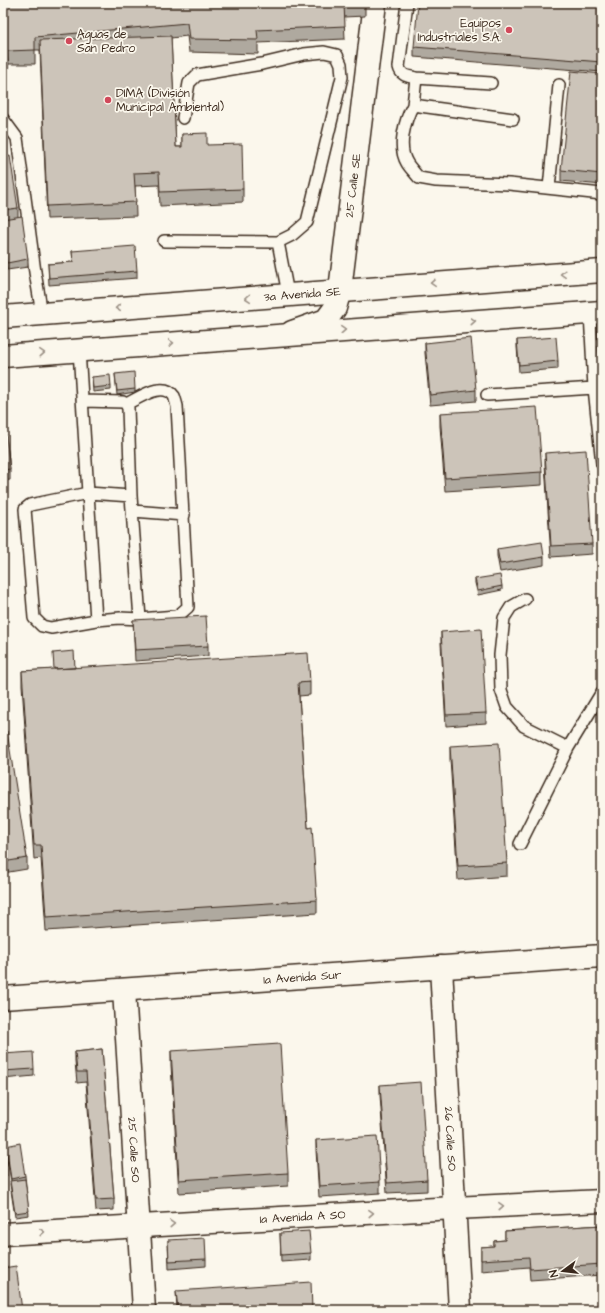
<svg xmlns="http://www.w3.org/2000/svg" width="605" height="1313" viewBox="0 0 605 1313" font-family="'Architects Daughter',sans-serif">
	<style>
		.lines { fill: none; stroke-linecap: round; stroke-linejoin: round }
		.lane-casing { stroke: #3b2a1e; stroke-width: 14 }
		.street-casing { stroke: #3b2a1e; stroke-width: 25 }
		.secondary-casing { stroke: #3b2a1e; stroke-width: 25 }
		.lane { stroke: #fbf7ec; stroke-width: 11 }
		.street { stroke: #fbf7ec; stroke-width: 22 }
		.secondary { stroke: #fbf7ec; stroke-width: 22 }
		.wall { fill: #afa99f; stroke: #3b2a1e }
		.building { fill: #ccc4b9; stroke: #3b2a1e }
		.oneway { stroke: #9b9085 }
		.poi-dot { fill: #d1495b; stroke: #fbf7ec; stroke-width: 1.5 }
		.labels { text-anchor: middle; stroke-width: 3.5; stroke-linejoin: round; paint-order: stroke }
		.poi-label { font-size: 12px; fill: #3b2a1e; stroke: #fbf7ec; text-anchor: start }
		.street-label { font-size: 12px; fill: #3b2a1e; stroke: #fbf7ec }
	</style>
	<rect width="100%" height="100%" fill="#fbf7ec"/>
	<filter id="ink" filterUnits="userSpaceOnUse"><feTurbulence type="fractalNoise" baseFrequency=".025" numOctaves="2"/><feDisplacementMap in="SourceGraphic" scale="8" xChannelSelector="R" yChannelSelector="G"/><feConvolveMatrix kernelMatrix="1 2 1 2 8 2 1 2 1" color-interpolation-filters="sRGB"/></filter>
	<g filter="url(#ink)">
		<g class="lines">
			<defs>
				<path id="lane" d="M407 3 399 67C401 76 408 76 416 78L413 105
					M416 78 491 83
					M3 119 17 138 35 272 42 314
					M513 119 413 105C405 120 397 147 407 163 410 168 415 173 419 178L436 181 509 184 602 194
					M549 188 559 85
					M164 241 278 242 292 235 307 222 342 77 341 64 337 55 324 52 304 54 262 64 197 75 189 83 183 118
					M278 242 288 294
					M590 313 594 388 602 464
					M79 350 96 620 120 618 140 619 176 616 180 614 188 607 177 406C176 403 175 398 174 396 163 380 138 399 126 404
					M487 395 594 388
					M83 401 123 402 126 404 128 408 131 496 140 619
					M133 511 184 515
					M525 599 511 607 504 618 500 655 501 690 507 707 524 726 568 748
					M96 620 51 628 42 626 34 618 25 509 30 505 88 493 131 496
					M520 844 568 748 602 692"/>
				<g id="street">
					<path id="s1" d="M292 332 326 320 335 308 340 290 375 3"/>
					<path id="s2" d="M441 967 460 1310"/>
					<path id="s3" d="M124 990 144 1310"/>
					<path id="s4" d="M3 998 602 956"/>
					<path id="s5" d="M3 1234 454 1208 602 1201"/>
				</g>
				<g id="secondary">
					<path id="s6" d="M3 317 602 271"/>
					<path d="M3 356 602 312"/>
				</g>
			</defs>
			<use href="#lane" class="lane-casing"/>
			<use href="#street" class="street-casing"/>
			<use href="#secondary" class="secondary-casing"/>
			<use href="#lane" class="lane"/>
			<use href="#street" class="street"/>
			<use href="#secondary" class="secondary"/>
		</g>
		<path class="wall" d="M3 3H365V16L344 17 345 39 258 43V54L189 52 187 36 171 38 176 147H182V134L207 145 243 189V202L160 206 159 185 135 186 136 216 47 219 40 50H35V64H8V77H3Z
			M602 3V72L414 57V47Z
			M602 74V185L561 181V170Z
			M3 158 18 208V217L28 259V267L7 270 3 243Z
			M72 251 137 271V278L49 285 48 264 73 262Z
			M517 340 558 361V369L519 372 517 347Z
			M425 343 476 390V401L430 405 425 353Z
			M115 374 135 389V392L117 395Z
			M92 377 111 386V390L93 392Z
			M3 411 10 469V480L3 481Z
			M440 413 542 472V485L445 491 440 426Z
			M545 453 592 544V554L551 557 545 464Z
			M497 549 544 557V565L500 572 497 556Z
			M475 579 502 586V590L478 595 475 583Z
			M133 620 208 646V656L135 661Z
			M441 632 486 713V723L446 726 441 643Z
			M75 668 310 682V695L299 696 308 828 317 900V913L46 931 41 858 34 859 22 685V671Z
			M3 732 27 858V869L3 873Z
			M450 746 507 863V876L458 880 450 759Z
			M102 1049 114 1199V1210L96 1211 86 1082 77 1083 75 1062V1052Z
			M171 1051 288 1173V1186L179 1193 171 1065Z
			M3 1054 34 1069V1076L3 1079Z
			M380 1085 427 1180V1191L387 1193 380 1095Z
			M3 1110 6 1146 25 1176 29 1215 15 1217 10 1184 11 1181 6 1154 7 1176H3Z
			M316 1140 380 1182V1193L319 1197 316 1150Z
			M3 1176H6V1194H3Z
			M602 1225V1275L530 1280 529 1267 481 1271V1247L494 1246V1241L505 1240V1231Z
			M280 1233 311 1253V1260L281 1262Z
			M168 1240 206 1259V1266L169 1269Z
			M176 1291 312 1310H177Z"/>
		<path class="building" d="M3 3H360L344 4 345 26 257 30 258 40 189 39 187 23 35 37V50L7 51 8 63H3Z
			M418 3H602V62L414 47Z
			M171 36 176 147H182V134L207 133V145L242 144 243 189 160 192 159 172 134 173 136 202 47 206 40 40Z
			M571 71 602 74V174L561 170Z
			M10 156 18 208 3 210V158Z
			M22 216 28 259 7 263 3 236V219Z
			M135 246 137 271 49 278 48 264 73 262 72 251Z
			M556 337 558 361 519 365 517 340Z
			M471 338 476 390 430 395 425 343Z
			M134 372 135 389 117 391 115 374Z
			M110 375 111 386 93 388 92 377Z
			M537 407 542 472 445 478 440 413Z
			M3 411 10 469 3 470Z
			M586 450 592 544 551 546 545 453Z
			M542 542 544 557 500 564 497 549Z
			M500 575 502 586 478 591 475 579Z
			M206 616 208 646 135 650 133 620Z
			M481 629 486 713 446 715 441 632Z
			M74 651 75 668 54 669 53 653Z
			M308 653 310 682 298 683 308 828 312 827 317 900 46 917 41 845H34L22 671Z
			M7 731 27 858 3 862V732Z
			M499 743 507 863 458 866 450 746Z
			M280 1044 288 1173 179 1180 171 1051Z
			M102 1049 114 1199 96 1200 86 1072H77L75 1052Z
			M33 1052 34 1069 3 1071V1054Z
			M421 1082 427 1180 387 1183 380 1085Z
			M3 1110 7 1165H3Z
			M377 1136 380 1182 319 1186 316 1140Z
			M20 1143 25 1176 11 1179 6 1146Z
			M3 1176H6V1190L3 1191Z
			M25 1179 29 1211 15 1213 10 1181Z
			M602 1225V1264L530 1269 529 1257 481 1260V1247L494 1246V1241L505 1240V1231Z
			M309 1231 311 1253 281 1255 280 1233Z
			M205 1238 206 1259 169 1261 168 1240Z
			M16 1266 22 1310H3V1268Z
			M311 1282 312 1310H178L176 1291Z
			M125 1309V1310H103Z"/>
		<defs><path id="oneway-chevron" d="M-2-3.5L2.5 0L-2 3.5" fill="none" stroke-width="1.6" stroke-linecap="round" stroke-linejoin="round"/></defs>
		<g class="oneway">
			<use href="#oneway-chevron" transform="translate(563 274) rotate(176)"/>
			<use href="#oneway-chevron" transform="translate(433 283) rotate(176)"/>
			<use href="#oneway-chevron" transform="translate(248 298) rotate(175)"/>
			<use href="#oneway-chevron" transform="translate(118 308) rotate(175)"/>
			<use href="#oneway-chevron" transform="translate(473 321) rotate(-4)"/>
			<use href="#oneway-chevron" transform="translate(343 330) rotate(-4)"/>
			<use href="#oneway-chevron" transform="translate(171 343) rotate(-4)"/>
			<use href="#oneway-chevron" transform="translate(42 353) rotate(-4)"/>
			<use href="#oneway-chevron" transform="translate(501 1206) rotate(-3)"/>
			<use href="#oneway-chevron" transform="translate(371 1213) rotate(-3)"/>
			<use href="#oneway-chevron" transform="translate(172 1224) rotate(-3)"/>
			<use href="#oneway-chevron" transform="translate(42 1232) rotate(-3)"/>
		</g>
	</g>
	<g class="poi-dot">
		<circle cx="509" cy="30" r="4"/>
		<circle cx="69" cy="41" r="4"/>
		<circle cx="108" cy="100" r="4"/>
	</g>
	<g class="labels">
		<g class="poi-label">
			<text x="501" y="27" text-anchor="end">Equipos<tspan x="501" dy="14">Industriales S.A.</tspan></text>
			<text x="77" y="38">Aguas de<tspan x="77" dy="14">San Pedro</tspan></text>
			<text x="116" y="97">DIMA (División<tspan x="116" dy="14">Municipal Ambiental)</tspan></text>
		</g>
		<g class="street-label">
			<text dy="4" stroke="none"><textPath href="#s1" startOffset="175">25 Calle SE</textPath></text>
			<text dy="4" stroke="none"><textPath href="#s6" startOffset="300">3a Avenida SE</textPath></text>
			<text dy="4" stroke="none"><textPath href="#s4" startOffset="300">1a Avenida Sur</textPath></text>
			<text dy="4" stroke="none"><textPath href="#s2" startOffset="172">26 Calle SO</textPath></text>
			<text dy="4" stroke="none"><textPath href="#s3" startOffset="160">25 Calle SO</textPath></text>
			<text dy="4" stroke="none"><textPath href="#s5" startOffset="300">1a Avenida A SO</textPath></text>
		</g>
	</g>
	<rect width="605" height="1313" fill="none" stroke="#fbf7ec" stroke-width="16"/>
	<rect x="8" y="8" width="589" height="1297" fill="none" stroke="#3b2a1e" stroke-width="1.5" filter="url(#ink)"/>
	<g transform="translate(563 1271) rotate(255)" stroke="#fbf7ec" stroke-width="3" paint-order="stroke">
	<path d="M0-3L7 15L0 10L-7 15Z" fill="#3b2a1e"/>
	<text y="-6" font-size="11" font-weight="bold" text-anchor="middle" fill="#3b2a1e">N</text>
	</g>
</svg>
